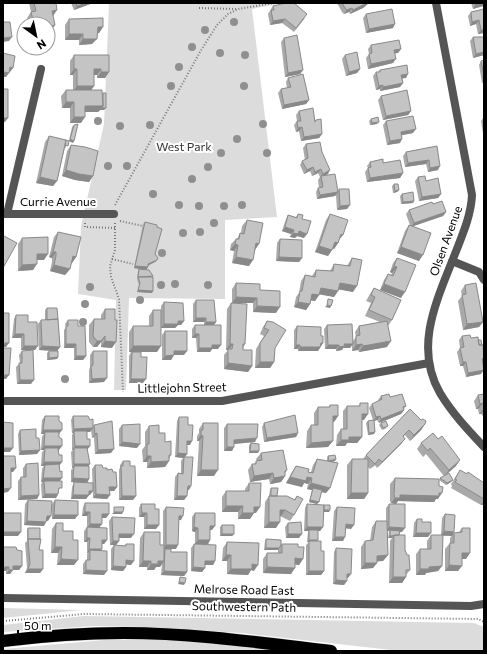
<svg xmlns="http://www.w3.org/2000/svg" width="487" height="654" viewBox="0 0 487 654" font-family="Commissioner,sans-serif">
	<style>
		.green { fill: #dcdcdc }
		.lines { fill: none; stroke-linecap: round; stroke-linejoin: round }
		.highway-casing { stroke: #dbdbdb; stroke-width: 13 }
		.path { stroke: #777; stroke-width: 2; stroke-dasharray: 1 2; stroke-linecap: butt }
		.street { stroke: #555; stroke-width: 8 }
		.highway { stroke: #000; stroke-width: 12 }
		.tree { fill: #8f8f8f }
		.wall { fill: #a9a9a9 }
		.shaded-wall { fill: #898989 }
		.building { fill: #c4c4c4; stroke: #898989 }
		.labels { text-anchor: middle; stroke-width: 4; stroke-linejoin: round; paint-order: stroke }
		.park-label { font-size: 12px; fill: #333; stroke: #fff }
		.street-label { font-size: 12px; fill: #000; stroke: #fff }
	</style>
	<rect width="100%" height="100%" fill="#fff"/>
	<path class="green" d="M109 3H283L252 9 277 217 225 220V299L129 298 126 390H114L116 300 78 294 81 226 104 124Z
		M3 608 82 610 3 618Z
		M84 616 474 623 484 627V651H400L241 633 149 627 95 626 3 632V625Z
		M104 640H189L285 651H3V649Z"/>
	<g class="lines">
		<defs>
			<path id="highway" d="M3 641C43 636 84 633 124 633 193 633 263 643 331 651"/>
		</defs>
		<use href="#highway" class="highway-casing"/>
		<path class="path" d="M199 8 237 9
			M115 205 200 52 217 25 228 14 238 9 274 3
			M120 221 143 226
			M85 223V227L115 228
			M115 223V250L110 266 111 277 119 299 123 392
			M112 259 133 264
			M3 621 85 614 478 619 484 622"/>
		<path class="street" d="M436 3 472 195C471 217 461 238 453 259 436 302 414 348 440 393 452 413 468 430 484 447
			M3 214H114
			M7 214 41 69
			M452 261 479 272 484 280
			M3 401H222L429 363
			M3 598 471 606 484 604"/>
		<use href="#highway" class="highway"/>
	</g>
	<g class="tree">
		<circle cx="234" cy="22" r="4"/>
		<circle cx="205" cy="30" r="4"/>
		<circle cx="192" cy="47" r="4"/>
		<circle cx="220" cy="53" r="4"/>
		<circle cx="245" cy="55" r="4"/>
		<circle cx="179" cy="67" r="4"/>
		<circle cx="171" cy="86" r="4"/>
		<circle cx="244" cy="86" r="4"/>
		<circle cx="98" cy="121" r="4"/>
		<circle cx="263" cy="124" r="4"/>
		<circle cx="150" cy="125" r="4"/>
		<circle cx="120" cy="126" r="4"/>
		<circle cx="237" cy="139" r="4"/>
		<circle cx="221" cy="153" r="4"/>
		<circle cx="267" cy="153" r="4"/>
		<circle cx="108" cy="166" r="4"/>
		<circle cx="127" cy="166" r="4"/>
		<circle cx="208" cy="167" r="4"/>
		<circle cx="192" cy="179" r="4"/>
		<circle cx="153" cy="194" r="4"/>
		<circle cx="179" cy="205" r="4"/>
		<circle cx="242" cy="205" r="4"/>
		<circle cx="199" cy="206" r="4"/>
		<circle cx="224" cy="206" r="4"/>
		<circle cx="214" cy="223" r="4"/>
		<circle cx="200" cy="232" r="4"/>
		<circle cx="183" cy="233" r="4"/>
		<circle cx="162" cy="253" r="4"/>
		<circle cx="175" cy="284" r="4"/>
		<circle cx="161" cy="285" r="4"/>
		<circle cx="208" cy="285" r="4"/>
		<circle cx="90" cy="287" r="4"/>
		<circle cx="140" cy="300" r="4"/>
		<circle cx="85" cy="304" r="4"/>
		<circle cx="83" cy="322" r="4"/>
		<circle cx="65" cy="379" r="4"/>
	</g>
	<path class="wall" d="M29 3H56L53 16 55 25 51 31 48 24H29L27 18 31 12Z
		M71 3H93L74 10Z
		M337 3H369L363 8 350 14 349 12 344 14 342 12Z
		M471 3H484L473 9Z
		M273 6 305 18 294 32 282 23 270 25 268 14Z
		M484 9V33L478 34 476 24 470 26 468 16 471 12Z
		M366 14 393 28 366 33 363 18Z
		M69 19 103 27 99 33H97L92 44 79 45V40H65V25Z
		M473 37H484V55L473 58 470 41Z
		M284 38 303 70 300 74 285 77 281 42Z
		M371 45 401 49 398 53H395L393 63 368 69 366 58 369 54 368 49Z
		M74 55 109 72 105 78H97V75H94V86L91 90 104 110H100L98 112H85L81 123H70V108H62L61 96 66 90H73V75H70V61Z
		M345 55 360 69 357 73 346 76 342 59Z
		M484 60V82L482 83 479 65 481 61Z
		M380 70 406 78H402L403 83 400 87 380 91V89L376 90 373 76 376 72H378Z
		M288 78 309 100 306 104 282 109 278 93 281 89 287 88 286 82Z
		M381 96 411 111 408 115 383 120 378 100Z
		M299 111 315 121 322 134 319 138 301 141 299 131 296 132 294 125 297 121 296 115Z
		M484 117V133H483L481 121Z
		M371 119 377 124 370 125 369 121Z
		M386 121 413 133 402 135 400 143 387 145 383 125Z
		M74 125 73 143 69 141 72 127Z
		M49 136 66 140V148L65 147 57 181 53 186 36 183 45 142Z
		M306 144 322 152 328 174 325 175 338 191 339 189 350 205 347 209 337 210 336 195 335 196 317 199 316 192 318 188H319L318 180 320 177 318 173 312 176 310 171 304 174 300 165 302 161 305 160 303 148Z
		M71 145 93 176 89 182 75 180 62 176 67 151Z
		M437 146 438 170 428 172 426 164 405 167 403 156 406 152Z
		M370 162 383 163 403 173 400 178 367 182 365 172 368 168 367 166Z
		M418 177 441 194 438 198 419 201 415 181Z
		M394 184 399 190 397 192 393 193 392 186Z
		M402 194 414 201 413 203 401 204 400 196Z
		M433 204 446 212 443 216 413 226 419 261 397 253 405 231 409 225H410L406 214 409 210Z
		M298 214 302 219 304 238 297 236 295 238 290 237 291 234 282 231 286 219 288 215 296 217Z
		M330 214 339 240 338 243 334 249 333 248 328 256 315 252 326 220Z
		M247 220 255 250 249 266 232 263 234 251 230 250 231 244 236 239H237L240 233H241L242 226Z
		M145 222 157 227 155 254 157 260 155 262 148 266V267L146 270 134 268 143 224Z
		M58 232 76 257 72 263 71 262 70 269 65 275 50 271 52 262V258L49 257 54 237Z
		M22 238 44 260H37L33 270 18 271V244Z
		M280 239 302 258 299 262 276 261 277 243Z
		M352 258 353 292 339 289 338 291 334 297 320 294 315 301 311 300 310 304 306 310 294 307 296 297 299 293 301 281 305 275 312 276 316 270 330 271 334 264 347 266 348 264Z
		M397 258 401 298 380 290 384 280 388 274 391 275 392 273 390 272 393 263Z
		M139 269 153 276V277L152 293 137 292 139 285 137 279 138 271Z
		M236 283 260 290 276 313 253 312V303H232V289Z
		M465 285 483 322 479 327 463 330 458 301 462 296 461 291Z
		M374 288 392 320 388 326 387 347 359 352 358 350 352 351V345L350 348H343L342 350 336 351V349H325L324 329 327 325 353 341 356 337 355 332 359 326 380 322 365 316 371 303 366 301 370 294Z
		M196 300 216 322 214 325 218 349H212L210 352H197L196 338H192V329L195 325H204V322H193V304Z
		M164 302 184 321 181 325H178L175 328H161V306Z
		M231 303 245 344 243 348V350L252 366 248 372 224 369V355L228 350H226L227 309Z
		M47 308 58 319 60 347 57 351 58 357 57 359 47 360V353L49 351H55L39 350 38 324 41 320H45V310Z
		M105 309 112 348 101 347V342L97 347H93L89 342V325L94 319H101V315Z
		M153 310 157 352H141V357L143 383H129V356L131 352H129V332L133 326H149V316Z
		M16 315 28 322 35 350H21V338H12L14 319Z
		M68 320 78 326 86 356 83 360H74V348H64V330L66 327 65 324Z
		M267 321 275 348 274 362 270 368H255L256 349 264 336 260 334 263 327Z
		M297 326 321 336 323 343 318 351H298V349H294V330Z
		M165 331 184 355H174L171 360H162V335Z
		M462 336 478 340 484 348V361L482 362 481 374 466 377 463 366H460L457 352 460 348 459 340Z
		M22 351 31 384H17L16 367 20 363 19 355Z
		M93 351 104 382 89 383V370L90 367V355Z
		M484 394V417L481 414H479L478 409H476L474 401 478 395Z
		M381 396 390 397 406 406 404 409V410L401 414 379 423 377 420 374 421 375 432 374 434 368 435 366 423 368 421 373 420 369 408 372 404 378 401V400Z
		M360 403 364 420H362V437L357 443H347L345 446H336L337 435 341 429H343V411L347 406H359Z
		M330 405 338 416 334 422H333L328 447 306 448 307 431 311 425H314V413L318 407H329Z
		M410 409 425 424 421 430 410 441 405 435 403 437 405 439 401 444 377 468 375 465 370 469 368 467V493L364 499H347V465L352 459H363L366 455Z
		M45 416 59 434V466L60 481 58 494 56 498H42L41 485 42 482H41L42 469 44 466H41L42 452 44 450H41L42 436 44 434H41L42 420Z
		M73 416 93 426 94 425 111 453 95 454 94 437 92 438 91 430 90 432H87V439L90 446 87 449 89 479 87 483 90 495H89L86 499H71L72 487 74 482 84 483 71 482V470L73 468H72L71 452 73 450H72V435L73 433H72L71 420Z
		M179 417 188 425 190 445H187V454L185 457 189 490H187V496L184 500H174L175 477 178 473H181V461L183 458 175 457 177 421Z
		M203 423 214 476H197L199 441H197V436L199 433V429Z
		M264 423 298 433 296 437 264 442 262 427Z
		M381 423 387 428 382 430 379 425Z
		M227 424 255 442 234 444 232 451H224V428Z
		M122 425 137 448 119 446V429Z
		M149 426 159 433 165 442 171 455 169 459V461L165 467 147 468V462H143L142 450 145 446V432Z
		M20 430 36 438 40 450 37 454 19 455 18 434Z
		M433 433 456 466 445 476 451 482 446 485 439 480 438 499H436L434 502 398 501 396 504 391 503 390 501V484L395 478 439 480 440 478 444 476 426 454 423 457 417 449 421 443Z
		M251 443 259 451 258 453H249V445Z
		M261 453 285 473V476L281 482 270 484 269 479 250 482 248 470 252 464H254L257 461 256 459Z
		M328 456 336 459 335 461 331 462 330 488 326 493 321 492 319 502 317 504 309 502 312 490 307 489 308 484 304 483 302 487 286 483 292 472 296 466 308 472H311L313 465 317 459 327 461V458Z
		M123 461 130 466 133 500H119V470L120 467V465Z
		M26 464 39 495 37 499 18 500V481L21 477H23V468Z
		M95 465 113 472 117 487 114 491H110V495L107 499 93 498 92 469Z
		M460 470 484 483V505H481L451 488 452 486 451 484Z
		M249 483 256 513H254L250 519H238V512H222V497L226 491H245V489Z
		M271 488 277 496 294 500 297 496 294 515 290 521 280 516 276 528H264L265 502 269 496 270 490Z
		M28 500 48 521 46 520 44 526 24 525 25 504Z
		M55 500 75 519H52V504Z
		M85 503 109 514 106 518H102L99 527 107 540 104 544H102L101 551 104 575 83 574V564L86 560H87V554L88 553H87V542H84V531L87 527V516H82L83 507Z
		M141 504 156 529H144V517H139V508Z
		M307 504 324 506V505L329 512H323V527L320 531H318L317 541 321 551 324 571 321 575H306V545L309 542H307L308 532V531H304L305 508Z
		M389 504 402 532H400L399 535 405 550 410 570 406 575V577L402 583H389L390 541 392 538H388L389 532V531H387L388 555 383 561H377V563L373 568 361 569V547L365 541H370L372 527 376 521H386V508Z
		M166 507 181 520H179L176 549H164V551L165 549 171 552 187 572 184 576 161 575 162 564 160 567H156L154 570H147V567H139L140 538 144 532 160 545H163V511Z
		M337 507 351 529 346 528 343 541H332L334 511Z
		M195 513 212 530H210V540L208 544H195V532L192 531V517Z
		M445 514 454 532 452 536H443L442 566 438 571 426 573 425 575H416V554L420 549H427V541L431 535H441L442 518Z
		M112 517 131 538H119V541L116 545H110L109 521Z
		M417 519 422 522 428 537H413L414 523Z
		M56 523 63 531 74 565H57L58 553H51L52 529Z
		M288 523 299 538H286L285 527Z
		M222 525 234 534 232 536H220V527Z
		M28 528 39 550 43 569 40 573H25L27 568 25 543 27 541V530Z
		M462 528 466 559H462L458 571H445V549L450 543V538L454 533 459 532Z
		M266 539 281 545 282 544 298 547 303 559 299 565 295 564 291 574 263 573V559L267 553H278V550H264L265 541Z
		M227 542 254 571 251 570 248 575 227 574V561H222L223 548Z
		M126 544 131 565 126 564V567L123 571 111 570V549L114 545 125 546Z
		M194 544 215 561 213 565H205V568L202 572 191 571V548Z
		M336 548 348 578H347L344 585 333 584 334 552Z
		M17 550 22 566 19 570H13L10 574H6V571Z"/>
	<path class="shaded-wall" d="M86 3H93L74 10 77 6Z
		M367 3H369L363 8 350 14 353 10Z
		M484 3V6L473 9 475 5Z
		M352 8 349 12 344 14 347 10Z
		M57 10 53 16 52 11Z
		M285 19 282 23 270 25 273 21Z
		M479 20 476 24 470 26 472 22Z
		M395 24 393 28 366 33 369 29Z
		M55 25 51 31 48 32V27Z
		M98 27H103L99 33H94Z
		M481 30H484V33L478 34Z
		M69 34H83L79 40H65Z
		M12 37 9 41 3 42V38Z
		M83 39H97L92 44 79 45Z
		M401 49 398 53 392 54 394 50Z
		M484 52V55L473 58 476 54Z
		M396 59 393 63 368 69 371 64Z
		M10 67 13 68 10 72 7 71Z
		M74 69H77L73 75H70Z
		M94 69H101L97 75H89Z
		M360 69 357 73 346 76 349 72Z
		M303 70 300 74 285 77 288 73Z
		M4 72 9 73 6 77H3Z
		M101 72H109L105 78H97Z
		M408 74 406 78 399 79 401 75Z
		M403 83 400 87 380 91 383 87Z
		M383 85 380 89 376 90 379 86Z
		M77 86H94L90 92H73Z
		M309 100 306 104 282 109 284 105Z
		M66 102H74L70 108H62Z
		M85 106H103L106 108 104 110H100L98 112H81Z
		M411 111 408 115 383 120 386 116Z
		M74 117H85L81 123H70Z
		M3 118H8L5 122H3Z
		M379 122 377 124 370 125 372 123Z
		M302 127 299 131 296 132 298 128Z
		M416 129 413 133 398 136 401 132Z
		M322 134 319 138 301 141 304 137Z
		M70 139 74 141 73 143 69 141Z
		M402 139 400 143 387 145 390 141Z
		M429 160 426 164 405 167 408 163Z
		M440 166 438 170 428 172 430 168Z
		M313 167 310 171 304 174 307 170Z
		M321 169 318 173 312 176 315 172Z
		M66 170 93 176 89 182 75 180 62 176Z
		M330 170 328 174 320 178 323 174Z
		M403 173 400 178 367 182 370 178Z
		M40 177 57 181 53 186 36 183Z
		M399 190 397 192 393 193 395 191Z
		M338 192 335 196 317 199 320 195Z
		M441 194 438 198 419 201 422 197Z
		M414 201 413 203 401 204 403 202Z
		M350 205 347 209 337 210 340 206Z
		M446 212 443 216 411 227 414 223Z
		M285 227 294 230 291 234 282 231Z
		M299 231 307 234 304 238 297 236 295 238 290 237 293 233Z
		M341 234 343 235 339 240H337Z
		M335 242 338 243 334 249 331 248Z
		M256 243 259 244 255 250 252 249Z
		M235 244 238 245 234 251 230 250Z
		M319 246 332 250 328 256 315 252Z
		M401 247 423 255 419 261 397 253Z
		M53 252H56L52 258 49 257Z
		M37 254H48L44 260H32Z
		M73 256 76 257 72 263 69 262Z
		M236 257 253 260 249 266 232 263Z
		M279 257 302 258 299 262 276 261Z
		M157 260 155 262 146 266 148 264Z
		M37 264 33 270 18 271 22 265Z
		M54 265 70 269 65 275 50 271Z
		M135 266 148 267 146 270 134 268Z
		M394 266 397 267 392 273 390 272Z
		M340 283 357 286 353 292 336 289Z
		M384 284 405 292 401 298 380 290Z
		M321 288 338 291 334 297 317 294Z
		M138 290 153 291 152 293 137 292Z
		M312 294 319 295 315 301 308 300Z
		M236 297 257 298 253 303H232Z
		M298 302 310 304 306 310 294 307Z
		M327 305 331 306 330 308 325 307Z
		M257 306 280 307 276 313 253 312Z
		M196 318H206L204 322H193Z
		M178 321H184L181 325H178L175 328H161L164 324Z
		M206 322H216L213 326H204Z
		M483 322 479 327 463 330 467 324Z
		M15 334H24L21 338H12Z
		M195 334H199L196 338H192Z
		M105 336 101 342 97 347H93L97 341Z
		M105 341 116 342 112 348 101 347Z
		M391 341 387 347 359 352 363 346Z
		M3 343H9L6 347H3Z
		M321 343H323L318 351H298L300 347Z
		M66 344H76L74 348H64Z
		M230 344H233L228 350V349V350H226Z
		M344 344H353L350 348H343L342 350 336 351 339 347Z
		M362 344 358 350 352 351 356 345Z
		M212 345H221L218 349H212L210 352H197L199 348Z
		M296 345H300L298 349H294Z
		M328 345H339L336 349H325Z
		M24 346H38L35 350H21Z
		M42 346 60 347 57 351 39 350Z
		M133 346H161L157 352H129Z
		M174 351H187L184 355H171Z
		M174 355 171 360H162L165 356Z
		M76 356H86L83 360H74Z
		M58 357 57 359 47 360 49 358Z
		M260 362H274L270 368H255Z
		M463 362H466L463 366H460Z
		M228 363 252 366 248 372 224 369Z
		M484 370 481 374 466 377 468 373Z
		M3 375H9L6 379H3Z
		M107 378 104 382 89 383 92 379Z
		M131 379H146L143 383H129Z
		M20 380H34L31 384H17Z
		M483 403 478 409H476L480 404Z
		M484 408V410L481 414H479Z
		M404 410 401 414 379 423 381 419Z
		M362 414H368L364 420H358Z
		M333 416H338L334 422H328Z
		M380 416 377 420 374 421 376 417Z
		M425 424 421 430 410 441 414 435Z
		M93 428 90 432H74V431L73 433H72L74 429Z
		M43 430H62L59 434 45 432 44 434H41Z
		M375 432 374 434 368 435 369 433Z
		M97 433 94 437 92 438 95 434Z
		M298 433 296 437 264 442 267 438Z
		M201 435 203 436 199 441H197Z
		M349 437H362L357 443H347L345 446H336L341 440Z
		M257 438 255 442 232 444 234 440Z
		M405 439 401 444 377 468 382 462Z
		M187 441H192L190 445H185Z
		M333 441 328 447 306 448 311 443Z
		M122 442 140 444 137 448 119 446Z
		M44 446H62L59 450H45V448L44 450H41Z
		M75 446H90L87 450 74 448 73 450H72Z
		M227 447H234L232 451H224Z
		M3 448H13L10 452H3Z
		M114 449 111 453 95 454 98 450Z
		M40 450 37 454 19 455 21 451Z
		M250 451H259L258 453H249Z
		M178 453 187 454 184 458 175 457Z
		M147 456H151L147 462H143Z
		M336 459 335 461 328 463 329 461Z
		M379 459 375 465 370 469 375 464Z
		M460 460 456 466 444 476 449 470Z
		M169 461 165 467 147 468 151 462Z
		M44 462H62L59 466 45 465 44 466H41Z
		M74 464H90L87 468 74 466 73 468H72Z
		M11 468H16L13 472H8Z
		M201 470H218L214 476H197Z
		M287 470 283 476H285L281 482 270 484 274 478 285 471Z
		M273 473 269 479 250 482 254 476Z
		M290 477H307L312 478 308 484 304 483 302 487 286 483Z
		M43 478H62L59 482 44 481 42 482H41Z
		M73 478 89 479 87 483 71 482Z
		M453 480 451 482 446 485 447 483Z
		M311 483 330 488 326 493 313 490V488L312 490 307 489Z
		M188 486H191L189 490H185Z
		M109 487H117L114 491H107Z
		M11 488 8 492 3 493V489Z
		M89 491H93L90 495H89L86 499H71L73 495Z
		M351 493H368L364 499H347Z
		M442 493 438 499H436L434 502 398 501 396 504 391 503 395 498 400 495Z
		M45 494H58L56 498H42Z
		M96 494 110 495 107 499 93 498Z
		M39 495 37 499 18 500 21 496Z
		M122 496H136L133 500H119Z
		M177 496H187L184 500H174Z
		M310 500 319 502 317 504 309 502Z
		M484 500V505H481Z
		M226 506H243L238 512H222Z
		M254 507H260L256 513H250Z
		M280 510H285L281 516 276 515Z
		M324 510H330L329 512H322Z
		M85 512H90L87 516H82Z
		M114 512H123L122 514H112Z
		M142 513H147L144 517H139Z
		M242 513H254L250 519H238Z
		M102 514H109L106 518H99Z
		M54 515H78L75 519H52Z
		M47 516H51L48 521 44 520Z
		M179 516H183L181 520H176Z
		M27 521 46 522 44 526 24 525Z
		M269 522H280L276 528H264Z
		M90 524H102L99 528H87Z
		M346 524 354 525 351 529 344 528Z
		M147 525H159L156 529H144Z
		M210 526H215L212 530H208Z
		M194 527 198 528 195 532 192 531Z
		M307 527H323L320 531H304Z
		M389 527 405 528 402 532 390 531V530L389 531H386Z
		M444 531 454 532 452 536 441 535Z
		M3 532H21L18 536H3Z
		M416 533H431L428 537H413Z
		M119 534H134L131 538H117Z
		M222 534H234L232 536H220Z
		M288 534H302L299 538H286Z
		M390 536H393L392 538H388Z
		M335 537H345L343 541H332Z
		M87 538H90L87 542H84Z
		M102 540H107L104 544H99Z
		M198 540H210L208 544H195Z
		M309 540H318L316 542H307Z
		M113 541H119L116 545H110Z
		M166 545H178L176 549H163Z
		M55 547H62L58 553H51Z
		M266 548H279L278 550H264Z
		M89 549H102L99 553 90 550 88 553H87Z
		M462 553H470L466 559H458Z
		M226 555H231L227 561H222Z
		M388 555 383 561 372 562 377 556Z
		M295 558 303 559 299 565 291 564Z
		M61 559 78 560 74 565H57Z
		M126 560 134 561 131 565 123 564Z
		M143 561H151L147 567H139Z
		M158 561H164L160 567H156L154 570H147L151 564Z
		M205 561H215L213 565H202Z
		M365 563H377L373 568 361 569Z
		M252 564 258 565 254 571 251 570 248 575 227 574 231 569Z
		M449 565 462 566 458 571H445Z
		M13 566H22L19 570H13L10 574H6L9 570Z
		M113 566 126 567 123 571 111 570Z
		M442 566 438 571 426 573 425 575H416L420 569 429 567Z
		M3 567H9L6 571H3Z
		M193 567 205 568 202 572 191 571Z
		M267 567 295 568 291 574 263 573Z
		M28 569H43L40 573H25Z
		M86 570 107 571 104 575 83 574Z
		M164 571 187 572 184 576 161 575Z
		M309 571H324L321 575H306Z
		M347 574H351L348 578H344Z
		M393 577H406L402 583H389Z
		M336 580 347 581 344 585 333 584Z
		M179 582 185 583 184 585 178 584Z"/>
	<path class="building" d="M34 3H56L57 10 52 11 55 25 48 27V24H34L31 12 36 11Z
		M76 3H86L77 6Z
		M286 3H294L307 14 296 28 285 19 273 21 271 10H274L273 6Z
		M342 3H367L353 10 352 8 347 10 345 8Z
		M475 3H483L475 5Z
		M392 9 395 24 369 29 366 14Z
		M484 9V30H481L479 20 472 22 471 12Z
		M103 18V27H98L97 39H83V34H69V19Z
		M3 22H10L12 37 3 38Z
		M297 35 303 70 288 73 284 38Z
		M473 37H484V52L476 54Z
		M399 40 401 49 394 50 396 59 371 64 369 54 372 53 371 45Z
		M357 52 360 69 349 72 345 55Z
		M3 53 15 56 13 68 10 67 9 73 4 72 3 77Z
		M74 55H109V72H101V69H94V86H77V69H74Z
		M484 60V75L481 61Z
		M407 65 408 74 401 75 403 83 383 87V85L379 86 376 72H380V70Z
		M303 74 309 100 284 105 281 89 291 87 288 78Z
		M3 89H8V118H3Z
		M66 90H102L103 106H85V117H74V102H66Z
		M407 90 411 111 386 116 381 96Z
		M103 93H106V108H102L103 106Z
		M313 108 315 122 316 120 321 119 322 134 304 137 302 127 298 128 297 121H301L299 111Z
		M413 116 416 129 401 132 402 139 390 141 386 121Z
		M378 117 379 122 372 123 371 119Z
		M78 124 74 141 70 139 74 125Z
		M49 136 66 140 57 181 40 177Z
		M66 140 69 141 68 146 65 145Z
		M320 142 322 152 330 170 323 174 321 169 315 172 313 167 307 170 302 161 308 158 306 144Z
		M71 145 85 147 98 151 93 176 79 174 66 170Z
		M437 146 440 166 430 168 429 160 408 163 406 152Z
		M383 159V163L400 160 403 173 370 178 368 168 371 167 370 162Z
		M335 174 338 192 320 195 318 188 323 187 321 176Z
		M425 176 426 181 438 178 441 194 422 197 418 177Z
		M394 184H398L399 190 395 191Z
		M339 189H349L350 205 340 206Z
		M413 192 414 201 403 202 402 194Z
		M442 201 446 212 414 223 409 210 432 202 433 204Z
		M298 214 303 215 302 219 311 221 307 234 299 231 298 234 293 233 294 230 285 227 288 215 297 218Z
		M330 214 348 220 343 235 341 234 338 243 335 242 332 250 319 246Z
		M247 220 263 223 259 244 256 243 253 260 236 257 238 245 235 244 236 239H239L240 233 244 234Z
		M145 222 157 225V227L162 229 155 254 158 258 157 260 148 264V267L135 266Z
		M409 225 431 233 423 255 401 247Z
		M58 232 81 237 76 257 73 256 70 269 54 265 56 256V252H53Z
		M4 236 17 243 3 268V237Z
		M48 237V254H37V264L22 265V238Z
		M280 239 302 240V258L279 257Z
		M352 258 362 260 357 286 340 283 338 291 321 288 319 295 312 294 310 304 298 302 300 291H302L305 275 315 277 316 270 333 271 334 264 350 266Z
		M397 258 416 265 405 292 384 284 388 274 393 276 397 267 394 266Z
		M139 269 149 270 153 276 138 277Z
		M138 277H153V291L138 290 140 283Z
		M236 283 260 284V290L280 291V307L257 306V298L236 297Z
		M476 283 483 322 467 324 462 295 466 294 465 285Z
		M374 288 401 300 392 320 369 310 375 297 371 295Z
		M328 299 333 300 331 306 327 305Z
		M196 300H214L216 322H206V318H196Z
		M164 302 183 303 184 321H178V324H164Z
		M231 303 247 304 245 344H243V350H252V366L228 363V349H232L233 344H230Z
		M47 308H57L58 319 47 320Z
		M105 309H115V320H117L116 342 105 341V336L101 341H97L93 336 94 319H105Z
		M153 310H161V346H133V326H153Z
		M3 313H9V343H3Z
		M16 315H28V322H37L38 346H24V334H15Z
		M58 319 60 347 42 346 41 320Z
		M68 320H78V326H85L86 356H76V344H66V326H68Z
		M267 321 273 322 286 330 275 348 274 362H260V343L269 330 264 328Z
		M387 321 391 341 363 346 362 344 356 345V336L360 335 359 326Z
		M352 324 353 344H344L345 346 339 347V345H328L327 325Z
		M195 325H221V345H212V348H199V334H195Z
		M297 326 321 327V336H323V343H321L320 347H300V345H296Z
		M165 331H187V351H174V355L165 356Z
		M470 335 471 338 478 337 479 345H483L484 358 482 359 484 370 468 373 466 362H463L460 348 464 347 462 336Z
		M478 340H481L482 345H479Z
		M3 348H11L9 375H3Z
		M33 350 34 380H20L19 363H22V351Z
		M49 351H58V357L49 358Z
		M93 351H107V378L92 379 91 366 93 365Z
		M132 352H141V357H147L146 379H131Z
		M389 394 390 397 402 394 406 406 403 407 404 410 381 419 380 416 376 417 372 404 382 399 381 396Z
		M484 394V408L483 403 480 404 478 395Z
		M360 403H368V414H362V437H349V440H341V429H347V406H360Z
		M330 405H338V416H333V441L311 443V425H318V407H330Z
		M410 409 421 420 423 419 426 421 425 424 414 435 409 430 403 436 405 439 382 462 379 459 375 464 366 455Z
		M295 415 298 433 267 438 264 423Z
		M45 416H59V421L62 423V430H43Z
		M73 416H88L90 420 93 419V428L74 429Z
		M179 417H188V425H193L192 441H187V454L178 453Z
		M374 420 375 432 369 433 368 421Z
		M112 421 114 449 98 450 97 433 95 434 94 425Z
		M386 421 388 426 383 428 381 423Z
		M3 422 13 423V448H3Z
		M203 423H218V470H201L203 436 201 435V430H203Z
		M140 424V444L122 442V425Z
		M227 424H258L257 438 234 440V447H227Z
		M159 425V433H165V442L171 441V455H169V461L151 462V456H147V444H149V426Z
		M36 429V438H39L40 450 21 451 20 430Z
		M74 431H87V439H90V446H75Z
		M45 432H59V437L62 439V446H44Z
		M433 433 438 439 442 436 460 460 449 470 430 448 428 451 421 443Z
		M251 443 259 444V451H250Z
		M45 448H58L59 455H62V462H44Z
		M74 448H87L90 464H74Z
		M283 450 287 470 285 471V476L274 478 273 473 254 476 252 464H256V461L262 460 261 453Z
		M335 455 336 459 329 461 328 456Z
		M3 456H15L16 468H11V488L3 489Z
		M184 457H193L191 486H188L187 496H177L178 473 183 474Z
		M317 459 338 463 330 488 311 483 312 478 307 477 306 481 290 477 296 466 309 469 308 472 313 473Z
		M352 459H368V493H351Z
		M123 461H130V466H135L136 496H122L121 466H123Z
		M38 463 39 495 21 496V477H26V464Z
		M59 464 60 472 62 471V478H43L45 465Z
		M95 465H102L103 468H107V470L112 469 113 472H116L117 487H109L110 495 96 494Z
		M74 466H89V479L73 478Z
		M460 470 467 474 468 472 484 483V499L455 482 457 480 455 479Z
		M449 473 453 480 447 483 440 478Z
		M395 478 439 479V486L443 487 442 493H439V496L400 495V498H395L394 495Z
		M44 481H62V488H59L58 494H45Z
		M74 482 93 483V491H89V495H73Z
		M249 483H261L260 507H254V513H242L243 506H226V491H249Z
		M271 488H278L277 496H271Z
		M313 488 322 490 319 502 310 500Z
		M269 496H287L295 500 297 496 303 499 294 515 285 510H280V522H269Z
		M28 500 52 501 51 516H47L46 522 27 521Z
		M55 500 78 501V515H54Z
		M85 503H109V514H102V524H90V512H85Z
		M141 504H155V509H159V525H147V513H142Z
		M307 504 324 505 323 527H307Z
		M389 504H405V528L389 527Z
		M324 505H330V510H324Z
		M114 507H124L123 512H114Z
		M166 507 184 508 183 516H179L178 545H166Z
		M337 507 355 508 354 525 346 524 345 537H335Z
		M3 513H21V532H3Z
		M195 513H215V526H210V540H198V528L194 527Z
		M445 514 455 515 454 532 444 531Z
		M112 517 135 518 134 534H119V541H113Z
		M417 519H422V522H431V533H416Z
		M376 521H387L388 555 377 556V563H365V541L373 540Z
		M301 522 302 534H288V523Z
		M56 523H63V531H73V540H78V560L61 559 62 547H55Z
		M222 525H234V534H222Z
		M87 527 107 528V540H102V549H89L90 538H87Z
		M28 528H40V539H28Z
		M462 528H470V553H462V566L449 565 450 543H454V533L462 532Z
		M309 530H318V540H309Z
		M390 530 400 531 399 535 390 536Z
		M144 532H160V545H164V561H158V564H151V561H143Z
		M394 535H405V550L407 555H409L410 570H406V577H393Z
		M431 535H443L442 566 429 567V569H420V549H431Z
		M28 539H41L39 550H43V569H28L30 564Z
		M266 539 281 540V545L279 548H266Z
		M309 541H321V551H324V571H309Z
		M227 542 259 543 258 565 252 564V569H231V555H226Z
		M126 544H134V561L126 560V567L113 566 114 545 126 546Z
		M194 544 216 545 215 561H205V568L193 567Z
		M282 544H298V547H304L303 559 295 558V568L267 567V553H282Z
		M3 547H16L17 550 22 551V566H13V570H9V567H3Z
		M336 548 352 549 351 574H347V581L336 580Z
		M165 549H171V552H187V572L164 571Z
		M90 550 107 551V571L86 570V560H90Z
		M180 577 186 578 185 583 179 582Z"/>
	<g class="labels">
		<g class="park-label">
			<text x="184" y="151">West Park</text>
		</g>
		<g class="street-label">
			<text x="58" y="206">Currie Avenue</text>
			<text transform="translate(446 241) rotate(-70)" y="4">Olsen Avenue</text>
			<text transform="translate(182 388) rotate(-1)" y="4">Littlejohn Street</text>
			<text transform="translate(244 590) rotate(1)" y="4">Melrose Road East</text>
			<text transform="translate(244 607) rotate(1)" y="4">Southwestern Path</text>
		</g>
	</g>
	<rect width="487" height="654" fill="none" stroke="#000000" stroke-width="8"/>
	<g transform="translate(36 36) rotate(147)"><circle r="19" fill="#ffffff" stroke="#999999"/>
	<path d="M0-3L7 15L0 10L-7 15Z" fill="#000000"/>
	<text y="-6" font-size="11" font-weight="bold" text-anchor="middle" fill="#000000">N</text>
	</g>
	<path d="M18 630v6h83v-6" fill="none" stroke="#000000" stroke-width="2"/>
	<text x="24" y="630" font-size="12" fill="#000000" stroke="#ffffff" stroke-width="3" paint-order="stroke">50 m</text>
</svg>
